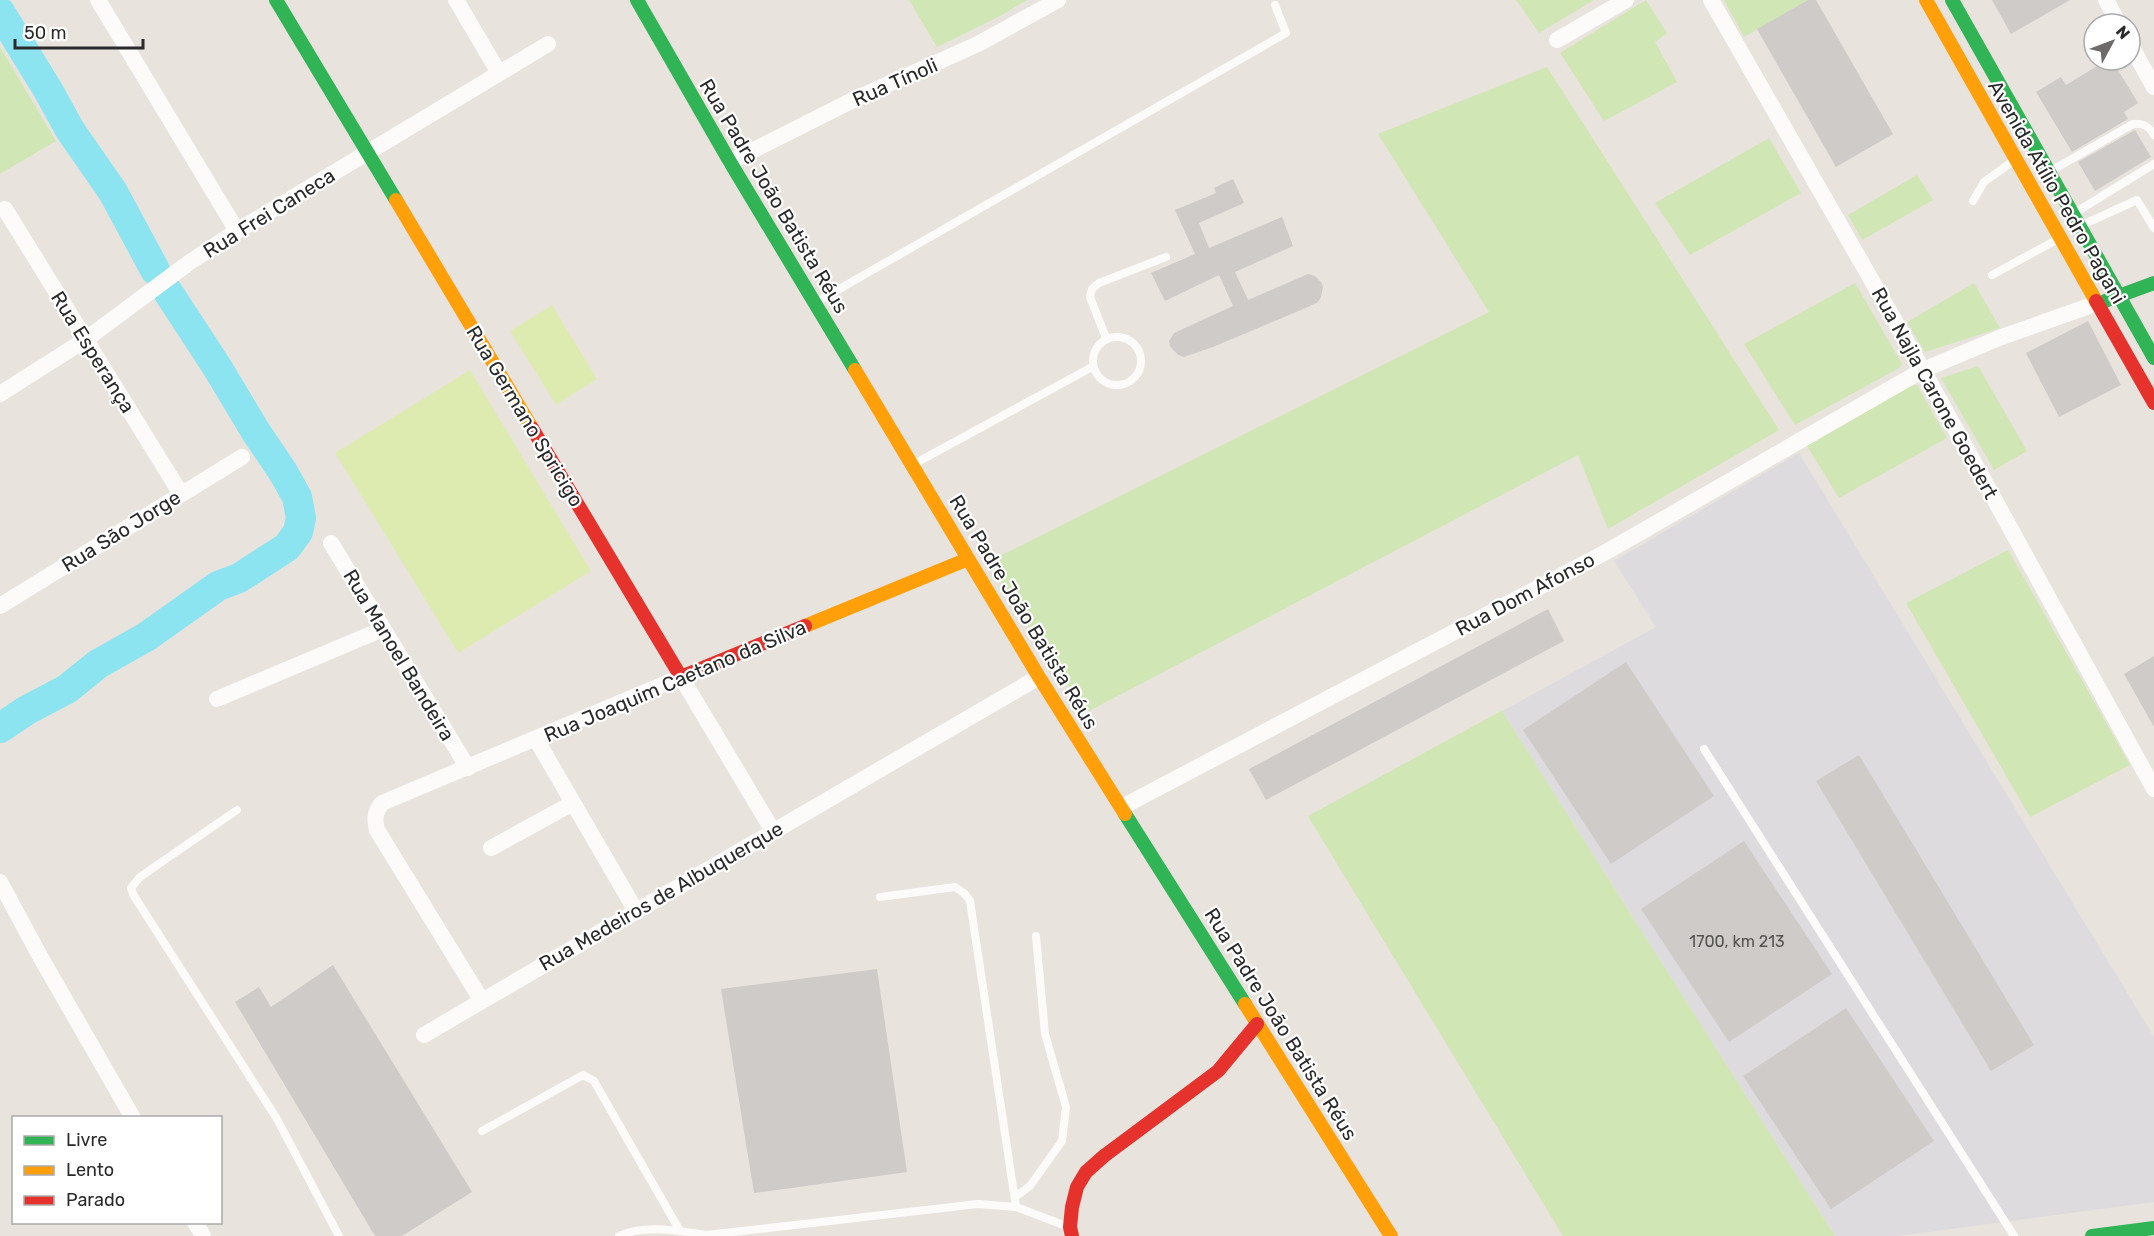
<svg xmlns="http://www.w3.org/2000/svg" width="2154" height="1236" viewBox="0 0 2154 1236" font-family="Rubik,sans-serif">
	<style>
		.industrial { fill: #dedbde }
		.green { fill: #d0e6b4 }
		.pitch { fill: #ddebb1 }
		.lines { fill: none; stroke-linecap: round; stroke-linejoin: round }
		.river { stroke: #8ce4f1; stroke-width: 30 }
		.building { fill: #cfcbc8 }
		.lane { stroke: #fcfbfa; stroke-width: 8 }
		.street { stroke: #fcfbfa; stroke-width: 16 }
		.fast { stroke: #30b455; stroke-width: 14 }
		.slow { stroke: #ff9f0a; stroke-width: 14 }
		.jam { stroke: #e5322d; stroke-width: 14 }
		.labels { text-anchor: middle; stroke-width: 4.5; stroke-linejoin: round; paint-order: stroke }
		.number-label { font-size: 16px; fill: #545352 }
		.street-label { font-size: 20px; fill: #2a2a2a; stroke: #fff }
	</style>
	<rect width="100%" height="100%" fill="#e9e3de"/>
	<path class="industrial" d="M1799 453 2154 1037V1202L1898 1236H1835L1502 711 1656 627 1614 561Z"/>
	<path class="green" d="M909 0H1027L1000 16 937 47Z
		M1516 0H1594L1539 33Z
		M1646 0 1667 33 1655 42 1677 82 1604 121 1560 53Z
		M1724 0H1808L1744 37Z
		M0 47 56 141 0 174Z
		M1547 67 1779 430 1608 529 1578 455 1085 713 988 562 1489 312 1378 134Z
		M1769 138 1801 193 1690 255 1655 203Z
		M1917 175 1933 200 1862 240 1848 215Z
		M1855 283 1902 364 1899 368 1795 425 1744 344Z
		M1974 283 2000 328 1925 352 1907 322Z
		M1978 366 2027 451 1994 470 1941 378Z
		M1917 385 1947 438 1839 498 1807 446 1810 441 1906 386Z
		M2008 550 2130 765 2030 817 1906 603Z
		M1501 711H1502L1835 1236H1563L1308 816Z"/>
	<path class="pitch" d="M552 305 597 379 556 405 510 331Z
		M470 370 591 571 458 653 335 453Z"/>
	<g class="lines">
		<path class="river" d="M0 12 48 90 70 130 113 192 155 270
			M0 728 27 710 67 689 98 664 146 637 218 586 239 578 287 547 298 532 301 518 297 497 283 472 256 432 217 367 168 292"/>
	</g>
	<path class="building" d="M1808 0H1816L1893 134 1836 167 1757 29Z
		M1992 0H2070L2011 34Z
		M2107 60H2112L2138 103 2124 112 2128 119 2072 152 2036 92 2061 77 2066 85Z
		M2135 130 2151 157 2095 191 2078 162Z
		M1233 179 1244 203 1199 223 1209 248 1282 217 1293 246 1235 272 1248 300 1308 274 1315 276 1321 282 1323 287 1321 297 1318 302 1308 307 1213 347 1184 357 1178 355 1170 346 1169 341 1174 333 1233 306 1219 275 1165 301 1151 273 1195 254 1175 210 1216 193 1214 188Z
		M2088 321 2121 385 2059 417 2026 353Z
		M1548 609 1564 641 1266 800 1249 769Z
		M2154 656V727L2124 674Z
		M1626 662 1714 796 1611 864 1523 730Z
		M1859 755 2034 1045 1991 1071 1816 781Z
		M1744 841 1832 974 1729 1042 1641 909Z
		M333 965 472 1192 402 1236H375L235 1002 259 987 271 1007Z
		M877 969 907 1172 754 1193 721 989Z
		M1846 1008 1934 1141 1831 1209 1743 1076Z"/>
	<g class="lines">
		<path class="lane" d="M2049 172 2133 124C2143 123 2149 126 2154 135
			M1973 201 1984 182 2016 159
			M2073 214 2154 164
			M2080 226 2137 200 2154 228
			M1992 275 2060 238
			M815 303 1286 33 1275 5
			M1093 361a24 24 0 1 1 48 0a24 24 0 1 1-48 0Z
			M1106 338 1090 297 1092 289 1099 283 1166 257
			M914 464 1092 367
			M1704 749 2014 1236
			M237 810 140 877 131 888 134 896 277 1119 339 1236
			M880 897 955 887 964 893 970 901 1016 1207
			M482 1131 583 1075 594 1081 680 1231
			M1015 1197 1030 1186 1062 1141 1066 1107 1045 1034 1036 936
			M619 1236C646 1224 678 1231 707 1235L978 1204 1016 1207 1069 1227"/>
		<path class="street" d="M98 0 237 231
			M456 0 499 73
			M1711 0 1923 370 2154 789
			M2106 0 2119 24
			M1557 40 1626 0
			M2130 44 2154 87
			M730 162 857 98 978 44 1058 0
			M5 209 181 494
			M0 394 85 340 190 262 237 231 548 44
			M331 543 468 768
			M0 606 242 457
			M217 699 383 629
			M536 739 636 911
			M1122 807 1606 552 1923 370 1999 338 2098 303
			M773 831 681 677 382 803C375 812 374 818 377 830L482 1001 1039 677
			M491 848 573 803
			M0 882 41 958 133 1118
			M424 1035 482 1001
			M195 1222 203 1236"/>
		<path class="fast" d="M276 0 396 200
			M637 0 730 162 855 370
			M1952 0 2154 358
			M2105 301 2154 283
			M1125 814 1245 1004
			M2092 1236 2154 1228"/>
		<path class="slow" d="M1926 0 2096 301
			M396 200 532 428
			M855 370 1039 677 1125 814
			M805 626 968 559
			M1245 1004 1391 1236"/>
		<path class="jam" d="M2096 301 2154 403
			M532 428 681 677 805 626
			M1072 1236 1070 1227 1072 1207 1077 1187 1086 1172 1104 1156 1218 1071 1257 1024"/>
	</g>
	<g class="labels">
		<g class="number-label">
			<text x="1737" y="947">1700, km 213</text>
		</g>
		<g class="street-label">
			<text transform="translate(895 82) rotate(-24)" y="7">Rua Tínoli</text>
			<text transform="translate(2057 192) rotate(60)" y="7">Avenida Atílio Pedro Pagani</text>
			<text transform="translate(774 196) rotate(59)" y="7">Rua Padre João Batista Réus</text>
			<text transform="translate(269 213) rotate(-32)" y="7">Rua Frei Caneca</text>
			<text transform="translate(93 352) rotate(58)" y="7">Rua Esperança</text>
			<text transform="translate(1935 393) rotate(61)" y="7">Rua Najla Carone Goedert</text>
			<text transform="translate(525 416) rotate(59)" y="7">Rua Germano Spricigo</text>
			<text transform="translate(121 531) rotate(-32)" y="7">Rua São Jorge</text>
			<text transform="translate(1525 594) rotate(-28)" y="7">Rua Dom Afonso</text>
			<text transform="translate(1024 612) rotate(59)" y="7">Rua Padre João Batista Réus</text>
			<text transform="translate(399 655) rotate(59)" y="7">Rua Manoel Bandeira</text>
			<text transform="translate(675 681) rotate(-23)" y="7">Rua Joaquim Caetano da Silva</text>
			<text transform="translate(661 896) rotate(-30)" y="7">Rua Medeiros de Albuquerque</text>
			<text transform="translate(1281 1024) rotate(58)" y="7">Rua Padre João Batista Réus</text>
		</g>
	</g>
	<rect x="12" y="1116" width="210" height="108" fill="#ffffff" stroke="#aaaaaa" stroke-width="1.5"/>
	<rect x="24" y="1136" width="30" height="9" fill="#30b455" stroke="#aaaaaa" stroke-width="1.5"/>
	<text x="66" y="1146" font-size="18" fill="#2a2a2a">Livre</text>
	<rect x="24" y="1166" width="30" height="9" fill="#ff9f0a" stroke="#aaaaaa" stroke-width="1.5"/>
	<text x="66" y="1176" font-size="18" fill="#2a2a2a">Lento</text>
	<rect x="24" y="1196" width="30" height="9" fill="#e5322d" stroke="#aaaaaa" stroke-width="1.5"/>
	<text x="66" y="1206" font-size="18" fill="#2a2a2a">Parado</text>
	<g transform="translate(2112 42) rotate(49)"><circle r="28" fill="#ffffff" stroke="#aaaaaa" stroke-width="1.5"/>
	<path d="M0-4.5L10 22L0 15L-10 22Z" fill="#6d6b69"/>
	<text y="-9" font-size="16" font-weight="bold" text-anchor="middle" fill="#2a2a2a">N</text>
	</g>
	<path d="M15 39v9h128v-9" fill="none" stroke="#2a2a2a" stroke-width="3"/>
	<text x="24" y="39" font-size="18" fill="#2a2a2a" stroke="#ffffff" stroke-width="4.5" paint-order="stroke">50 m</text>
</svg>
